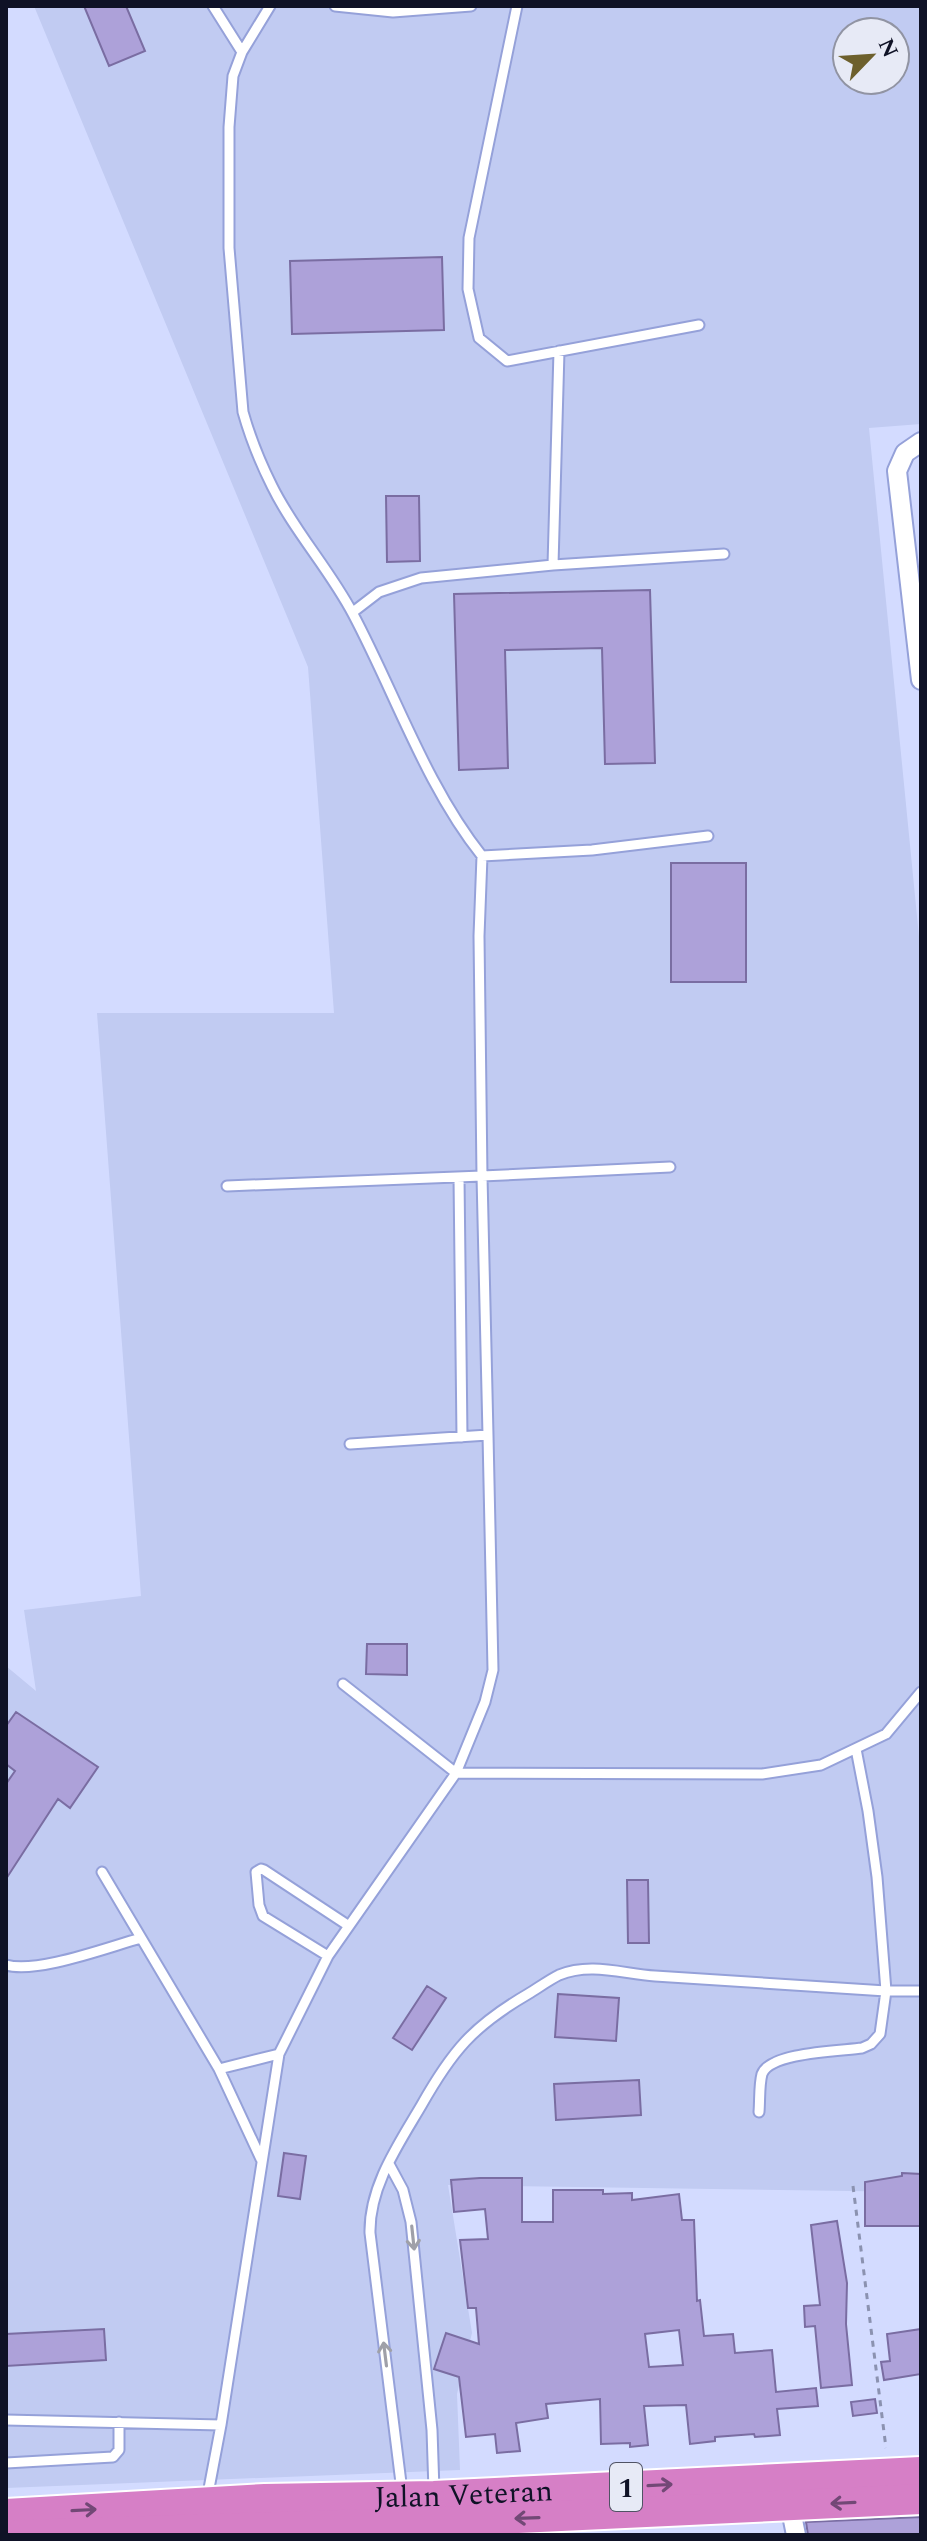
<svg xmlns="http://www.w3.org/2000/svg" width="927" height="2541" viewBox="0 0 927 2541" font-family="Spectral,serif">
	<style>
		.built { fill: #c1cbf2; fill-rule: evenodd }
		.building { fill: #ada1d9; stroke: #7a6da2; stroke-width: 2; fill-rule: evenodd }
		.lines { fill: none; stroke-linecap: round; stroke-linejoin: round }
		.service-casing { stroke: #95a1d9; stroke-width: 13 }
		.minor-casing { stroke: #95a1d9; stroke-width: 22 }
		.trunk-casing { stroke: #fff; stroke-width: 34 }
		.path { stroke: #8b92b0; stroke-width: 3; stroke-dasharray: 6 6; stroke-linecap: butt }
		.service { stroke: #fff; stroke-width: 9 }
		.minor { stroke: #fff; stroke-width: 18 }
		.trunk { stroke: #d67fc6; stroke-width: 30 }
		.oneway { stroke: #9fa0a8 }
		.oneway2 { stroke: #724876 }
		.labels { text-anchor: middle; stroke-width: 8; stroke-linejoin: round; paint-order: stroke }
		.shield { fill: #e7eaf6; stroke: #505364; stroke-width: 2 }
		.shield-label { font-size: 28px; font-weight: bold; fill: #0f1226 }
		.street-label { font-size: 30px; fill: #0f1226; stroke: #e7eaf6 }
	</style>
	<rect width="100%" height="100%" fill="#d3dbff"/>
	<path class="built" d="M34 6H921V424L869 428 921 957V2192L448 2185 472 2333 457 2394 460 2470 6 2488V1666L36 1691 24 1610 141 1596 97 1013H334L308 667ZM847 32H895V80H847Z"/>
	<path class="building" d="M84 6H126L145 51 109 66Z
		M442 257 444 330 292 334 290 261Z
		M386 496H419L420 561 387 562Z
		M650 590 655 763 605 764 602 648 505 650 508 768 459 770 454 594Z
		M671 863H746V982H671Z
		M367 1644H407V1675L366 1674Z
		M16 1712 98 1767 70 1808 58 1799 6 1879V1784L15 1771 6 1764V1726Z
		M627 1880H648L649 1943H628Z
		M427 1986 446 1998 412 2050 393 2038Z
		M558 1994 619 1998 616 2041 555 2037Z
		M639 2080 641 2115 556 2120 554 2084Z
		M284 2153 306 2156 300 2199 278 2196Z
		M902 2173 921 2174V2226H865V2182L902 2176Z
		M480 2178H522V2222H553V2190H603V2194L632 2193V2200L679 2194 682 2220H694L697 2301 700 2300 704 2336 733 2334 735 2353 772 2350 776 2392 816 2388 818 2406 777 2409 780 2435 755 2437 754 2434 715 2437V2441L690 2444 686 2405 644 2406 648 2445 630 2447V2443L601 2444 600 2399 546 2404 548 2418 516 2423 520 2451 497 2453 495 2434 466 2437 459 2377 434 2369 446 2333 479 2344 476 2308H468L460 2240 488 2239 485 2209 454 2212 451 2180ZM679 2330 683 2365 649 2367 645 2334Z
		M837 2221 847 2283 846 2324 852 2385 821 2388 815 2326 805 2327 804 2306 820 2305 811 2225Z
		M104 2329 106 2360 6 2366V2334Z
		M921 2329V2374L884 2380 881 2362 890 2361 887 2334Z
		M875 2399 877 2413 853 2416 851 2402Z
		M921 2517V2535H808L806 2522Z"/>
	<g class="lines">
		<defs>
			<path id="service" d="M213 6 242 52
				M270 6 242 52 233 76 229 127V248L243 412C250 437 260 462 272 486 294 531 330 570 353 614 395 693 426 786 482 856
				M335 6 393 12 471 6
				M517 6 469 238 468 289 479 338 507 361 699 325
				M553 565 724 554
				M353 612 379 592 421 578 553 565 559 351
				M459 1177 462 1437
				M227 1186 482 1176 479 936 482 856 592 850 708 836
				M488 1435 482 1176 670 1167
				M343 1684 456 1773 485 1702 493 1670 488 1435 350 1444
				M102 1872 219 2069 261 2159
				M328 1956 263 1916 259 1905 256 1872 261 1869 264 1870 349 1926
				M6 1965C37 1974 108 1947 141 1938
				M219 2069 279 2054
				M759 2112C760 2100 759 2085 762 2074 770 2052 841 2051 862 2048L871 2044 880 2034 886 1991 877 1877 868 1811 856 1749
				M389 2164 403 2190 411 2222 432 2430 434 2491
				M6 2420 221 2425
				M6 2463 113 2457 119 2450V2422
				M402 2491 370 2233C369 2187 398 2145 421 2106 452 2051 473 2026 528 1994 538 1988 549 1980 559 1975 591 1962 623 1974 655 1976 732 1981 809 1986 886 1991H921
				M207 2499 221 2425 279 2054 328 1956 456 1773 762 1774 821 1765 886 1734 921 1692"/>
			<path id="minor" d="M921 442 905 453 897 471 921 680
				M790 2505 796 2535"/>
			<g id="trunk">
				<path id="s1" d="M6 2514 265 2499 434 2496 921 2472"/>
				<path d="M19 2535 436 2522 921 2499"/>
			</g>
		</defs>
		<use href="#service" class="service-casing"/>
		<use href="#minor" class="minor-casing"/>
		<use href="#trunk" class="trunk-casing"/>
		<path class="path" d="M853 2186 886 2448"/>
		<use href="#service" class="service"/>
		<use href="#minor" class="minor"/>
		<use href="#trunk" class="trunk"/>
	</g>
	<defs><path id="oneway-shaft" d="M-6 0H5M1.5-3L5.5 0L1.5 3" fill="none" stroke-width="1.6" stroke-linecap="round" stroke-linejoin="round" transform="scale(2)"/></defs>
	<g class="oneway">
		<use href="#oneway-shaft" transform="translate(413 2238) rotate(84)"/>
		<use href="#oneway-shaft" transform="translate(385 2354) rotate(-97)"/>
	</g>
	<g class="oneway2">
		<use href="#oneway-shaft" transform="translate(660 2485) rotate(-3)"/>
		<use href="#oneway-shaft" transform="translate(843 2503) rotate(177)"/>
		<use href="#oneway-shaft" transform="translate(84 2510) rotate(-3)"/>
		<use href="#oneway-shaft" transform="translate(527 2518) rotate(178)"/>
	</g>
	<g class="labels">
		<rect class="shield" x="610" y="2463" width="32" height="48" rx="6"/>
		<g class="shield-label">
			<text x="626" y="2497">1</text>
		</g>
		<g class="street-label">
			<text dy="10" stroke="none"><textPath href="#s1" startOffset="458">Jalan Veteran</textPath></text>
		</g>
	</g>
	<rect width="927" height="2541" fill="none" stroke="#0f1226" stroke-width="16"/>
	<g transform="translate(871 56) rotate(65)"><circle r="38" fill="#e7eaf6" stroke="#9194a3" stroke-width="2"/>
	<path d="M0-6L14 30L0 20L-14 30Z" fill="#6d602d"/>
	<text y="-12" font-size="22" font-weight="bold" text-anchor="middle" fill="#0f1226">N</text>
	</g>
</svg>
